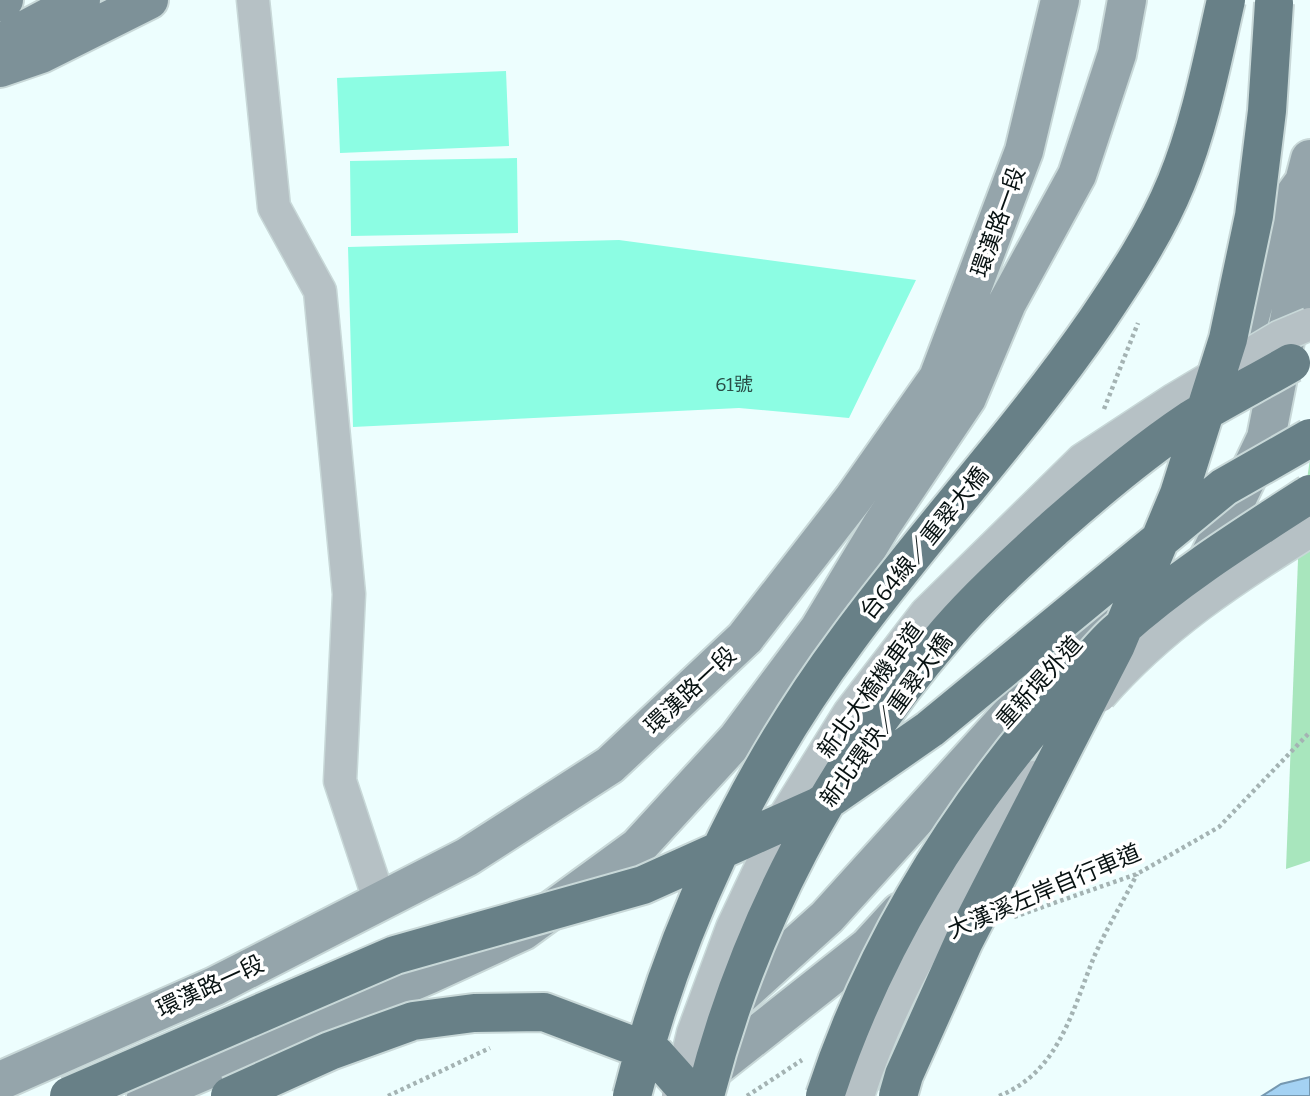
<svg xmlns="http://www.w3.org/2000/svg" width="1310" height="1096" viewBox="0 0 1310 1096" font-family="Bitter,'Noto Sans TC',serif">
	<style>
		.green { fill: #a8e6bd }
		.water { fill: #a4d2f3; stroke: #7598b0; stroke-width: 2 }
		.building { fill: #8cfde3 }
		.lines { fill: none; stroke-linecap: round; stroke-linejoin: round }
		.street-casing { stroke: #c8d8d8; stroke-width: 35 }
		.secondary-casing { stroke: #c8d8d8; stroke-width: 42 }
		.primary-casing { stroke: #c8d8d8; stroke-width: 42 }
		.path { stroke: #a4b3b3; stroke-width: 4.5; stroke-dasharray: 3.5 3.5; stroke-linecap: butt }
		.street { stroke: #b6c1c5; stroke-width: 32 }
		.secondary { stroke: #95a5ab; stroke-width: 38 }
		.primary { stroke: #7d9198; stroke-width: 38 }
		.street-bridge-casing { stroke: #c8d8d8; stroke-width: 35; stroke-linecap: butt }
		.highway-bridge-casing { stroke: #c8d8d8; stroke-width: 42; stroke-linecap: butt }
		.street-bridge { stroke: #b6c1c5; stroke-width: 32 }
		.highway-bridge { stroke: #688087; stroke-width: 38 }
		.labels { text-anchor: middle; stroke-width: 7; stroke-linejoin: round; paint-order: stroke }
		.number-label { font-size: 19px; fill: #294d46 }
		.street-label { font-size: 23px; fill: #081212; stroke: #fff }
	</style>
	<rect width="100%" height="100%" fill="#edfefe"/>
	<path class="green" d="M1310 459V861L1286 869 1299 534Z"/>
	<path class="water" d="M1310 1077V1096H1262L1281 1084Z"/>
	<path class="building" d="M506 71 509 146 340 153 337 78Z
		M517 158 518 233 351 236 350 161Z
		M619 240 916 280 849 418 739 408 353 427 348 247Z"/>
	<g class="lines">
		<defs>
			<path id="street" d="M253 0 274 207 320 291 349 594 340 781 380 902"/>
			<path id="secondary" d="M1247 328 1277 219 1304 182
				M1201 574 1266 438 1307 229 1304 182 1310 159
				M725 1009 827 917 1141 570
				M0 1081 215 986 467 857 610 765 745 638 853 499 938 378 1024 151 1060 0
				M697 1082 868 947 900 912
				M146 1096 430 974 523 931 638 847 737 739 819 629 881 526 967 398 1007 303 1077 175 1117 54 1127 0"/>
			<path id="primary" d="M0 2 4 0
				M0 43 81 0
				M0 68 41 54 149 0"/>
		</defs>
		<use href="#street" class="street-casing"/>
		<use href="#secondary" class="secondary-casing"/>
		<use href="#primary" class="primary-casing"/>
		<path class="path" d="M1104 409 1138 323
			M1014 917 1137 874 1219 827 1310 732
			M388 1096 490 1048
			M747 1096 802 1060
			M999 1096C1059 1072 1072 1011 1094 957 1106 929 1123 902 1137 874"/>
		<use href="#street" class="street"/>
		<use href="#secondary" class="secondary"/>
		<use href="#primary" class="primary"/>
		<defs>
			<path id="street-bridge" d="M1100 696C1160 627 1233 579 1310 531
				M678 1096 693 1033 732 928 786 814 849 713 926 613 1082 460 1175 399 1279 337 1310 324
				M858 1096C896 978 963 877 1033 777"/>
			<path id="highway-bridge" d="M69 1096 395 955 643 885 819 806 930 729 1224 487 1310 438
				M230 1096 330 1051 413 1021 474 1013 544 1012 655 1054 689 1092
				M632 1096C673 932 746 776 847 640 927 531 1020 432 1097 320 1126 277 1156 232 1176 183 1200 125 1212 61 1226 0
				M705 1096C748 926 833 764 948 632 980 595 1018 561 1054 528 1097 490 1142 452 1190 420 1223 400 1258 382 1291 363
				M825 1096C874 946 959 810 1063 692 1081 673 1097 650 1116 633 1176 579 1243 537 1310 494
				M898 1096 904 1075 964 941 1116 645 1179 494 1228 339 1254 216 1267 111 1274 3"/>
		</defs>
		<use href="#street-bridge" class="street-bridge-casing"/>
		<use href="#highway-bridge" class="highway-bridge-casing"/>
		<use href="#street-bridge" class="street-bridge"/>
		<use href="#highway-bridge" class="highway-bridge"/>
	</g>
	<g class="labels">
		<g class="number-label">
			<text x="734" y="391">61號</text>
		</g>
		<g class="street-label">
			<text transform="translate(998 222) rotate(-70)" y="8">環漢路一段</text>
			<text transform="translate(924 543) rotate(-51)" y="8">台64線／重翠大橋</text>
			<text transform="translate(1039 682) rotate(-48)" y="8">重新堤外道</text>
			<text transform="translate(690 690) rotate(-43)" y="8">環漢路一段</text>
			<text transform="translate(870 690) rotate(-54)" y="8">新北大橋機車道</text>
			<text transform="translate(886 720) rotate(-54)" y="8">新北環快／重翠大橋</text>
			<text transform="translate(1044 891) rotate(-23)" y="8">大漢溪左岸自行車道</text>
			<text transform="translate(210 986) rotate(-25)" y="8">環漢路一段</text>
		</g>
	</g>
</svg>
